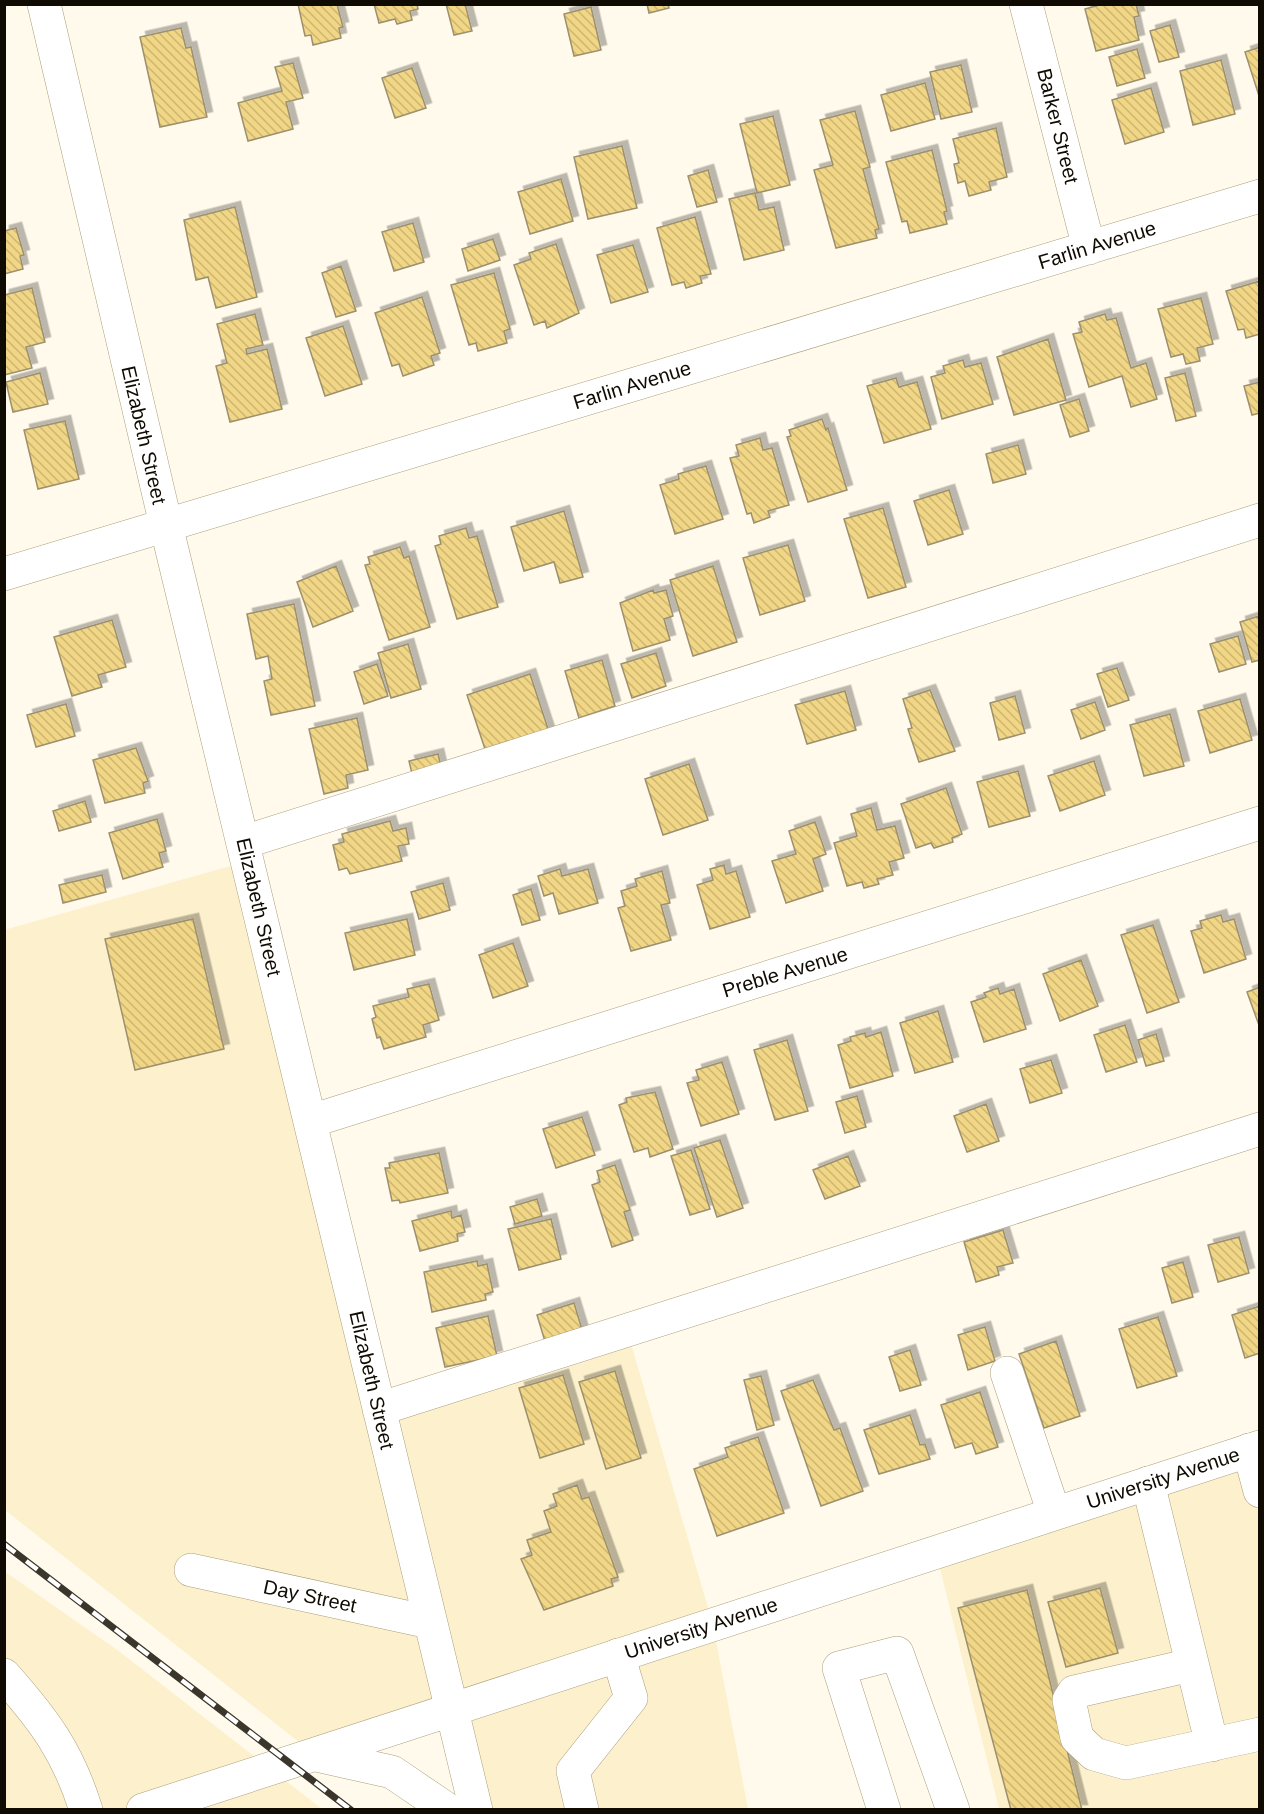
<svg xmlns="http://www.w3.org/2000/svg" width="1264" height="1814" viewBox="0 0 1264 1814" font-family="Arial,sans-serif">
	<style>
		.built { fill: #fcf0cd }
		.building { fill: url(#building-back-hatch); stroke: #9c906e; stroke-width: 1.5; filter: url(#shadow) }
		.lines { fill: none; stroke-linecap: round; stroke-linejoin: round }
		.minor-casing { stroke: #ab9f7c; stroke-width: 34 }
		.major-casing { stroke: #ab9f7c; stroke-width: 34 }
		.minor { stroke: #fff; stroke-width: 33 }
		.major { stroke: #fff; stroke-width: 33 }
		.rail-casing { stroke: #3b362c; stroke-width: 7 }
		.rail { stroke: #fff; stroke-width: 4.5; stroke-dasharray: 14; stroke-linecap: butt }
		.labels { text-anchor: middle; stroke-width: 6; stroke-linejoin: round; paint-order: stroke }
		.street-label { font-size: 20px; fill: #100b02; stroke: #fff }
	</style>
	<defs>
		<pattern id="building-back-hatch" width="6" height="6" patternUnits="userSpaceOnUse" patternTransform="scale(1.5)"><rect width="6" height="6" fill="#f1d686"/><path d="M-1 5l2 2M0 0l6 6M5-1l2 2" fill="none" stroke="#ceb672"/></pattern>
		<filter id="shadow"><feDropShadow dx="5.5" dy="-5.5" stdDeviation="0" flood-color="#0004"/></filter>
	</defs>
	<rect width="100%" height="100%" fill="#fffaeb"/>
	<path class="built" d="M248 861 379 1409 627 1330 713 1625 748 1809H476L451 1710 314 1754 5 1510 4 930Z
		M1259 1447V1809H999L936 1552Z
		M4 1571 120 1652 322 1809H5Z"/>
	<path class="building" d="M298 4H337L343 27 339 28 341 38 313 45 311 35 305 36Z
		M374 4H417L418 9 410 11 412 20 397 24 395 19 379 23Z
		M446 4H465L472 31 454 35Z
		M647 4H668L669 8 649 13Z
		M1103 4H1136L1139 16 1134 17 1139 40 1096 51 1085 9Z
		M591 7 601 50 574 56 564 14Z
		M1170 25 1179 57 1159 62 1150 31Z
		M181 28 186 48 191 47 207 117 160 127 140 37Z
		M1260 47V99L1245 52Z
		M1137 49 1145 78 1117 86 1109 57Z
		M1221 60 1235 114 1193 125 1180 71Z
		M293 63 303 98 286 102 293 129 248 141 238 103 282 91 275 67Z
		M961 65 972 112 941 119 930 72Z
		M412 68 426 108 395 118 382 78Z
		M925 83 935 119 891 131 881 95Z
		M1151 88 1164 132 1125 144 1112 100Z
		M855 111 870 167 863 169 879 229 875 230 877 238 836 248 814 170 833 165 820 120Z
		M773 116 790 185 757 193 740 124Z
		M996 128 1007 177 989 182 991 190 969 196 965 181 958 183 954 164 959 163 953 139Z
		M622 146 637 208 588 219 574 157Z
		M932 150 947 211 944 212 947 224 910 233 907 221 902 222 886 162Z
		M708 170 717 202 697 207 688 176Z
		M561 179 573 221 530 234 518 192Z
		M755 193 759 210 774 207 784 250 744 260 729 199Z
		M235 207 257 297 216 308 208 277 196 280 184 220Z
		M695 217 711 274 700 276 702 283 686 288 684 282 672 285 657 228Z
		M413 223 424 262 394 271 382 232Z
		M16 228 24 255 20 256 23 269 4 274V231Z
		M493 239 500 260 468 271 462 249Z
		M556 244 579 313 547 328 545 321 534 325 514 265 531 259 529 253Z
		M633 245 648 292 611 303 597 255Z
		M341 266 356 311 336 317 322 273Z
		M494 273 510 329 504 331 507 343 478 351 476 343 469 345 451 285Z
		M1260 281V334L1246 338 1244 329 1238 330 1226 291Z
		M32 288 45 342 26 347 32 368 4 375V295Z
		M422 297 440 353 431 356 434 365 403 376 399 364 392 366 375 313Z
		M1201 298 1213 344 1197 348 1200 361 1186 364 1183 354 1171 357 1158 309Z
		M255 314 263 345 246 349 247 354 267 349 282 409 230 422 216 366 227 363 217 324Z
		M1105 314 1107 320 1116 318 1131 368 1146 363 1157 399 1131 407 1122 376 1089 387 1073 334 1082 332 1079 322Z
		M343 326 362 384 325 396 306 338Z
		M1048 339 1066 400 1014 415 997 357Z
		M963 360 965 367 981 363 993 404 942 419 931 377 945 373 943 366Z
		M40 373 48 404 13 412 6 382Z
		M1185 373 1196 416 1176 421 1165 378Z
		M896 378 899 387 917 382 931 429 884 443 867 386Z
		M1260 382V413L1252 415 1244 386Z
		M1079 399 1089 431 1070 437 1060 405Z
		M822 419 826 430 828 428 847 490 808 502 787 437 791 436 789 430Z
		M65 421 79 479 38 489 24 430Z
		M760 438 763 450 772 448 789 505 768 511 770 517 754 523 751 513 747 514 730 458 739 456 736 445Z
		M1018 445 1026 474 993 483 986 454Z
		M706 466 723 519 675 534 660 485 679 479 678 474Z
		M949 490 963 534 928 545 914 501Z
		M883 508 906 587 868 598 844 519Z
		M564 511 583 577 560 583 554 562 524 571 511 527Z
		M466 528 469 538 477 536 498 607 457 619 435 546 441 544 439 536Z
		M788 545 805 601 760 615 743 558Z
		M400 547 404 558 409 556 430 627 389 640 365 565 370 564 368 557Z
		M336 566 353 611 313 627 297 582Z
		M713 566 737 642 693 656 670 580Z
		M653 590 654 593 666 590 673 616 664 619 670 640 633 651 620 603Z
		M294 604 315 706 271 715 264 681 272 679 268 656 256 659 247 614Z
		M1259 616 1260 660 1252 662 1240 622Z
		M112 620 126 667 98 675 102 687 72 696 54 637Z
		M1238 636 1246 664 1219 672 1210 644Z
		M408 644 421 689 391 698 378 653Z
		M656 653 666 686 632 698 621 664Z
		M602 660 615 706 579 718 565 671Z
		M377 664 388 696 364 704 354 672Z
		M1117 668 1129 700 1108 707 1097 674Z
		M530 674 550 735 487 755 467 695Z
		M930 690 955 751 919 762 908 729 912 728 903 699Z
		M845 691 856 730 807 744 795 705Z
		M1015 696 1025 733 999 740 990 703Z
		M1240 699 1252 740 1210 753 1198 711Z
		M1095 702 1105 730 1081 739 1071 710Z
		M66 704 75 736 36 747 27 715Z
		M1170 714 1184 766 1144 776 1130 725Z
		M357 718 368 770 346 775 348 788 324 794 309 729Z
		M136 748 148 781 143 783 145 793 105 803 93 760Z
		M438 754 443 775 414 782 409 761Z
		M1094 761 1105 795 1060 811 1048 776Z
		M689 764 708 820 663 835 645 779Z
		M1018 771 1030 816 989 827 977 782Z
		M946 788 962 834 952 838 953 842 934 848 931 843 916 848 901 804Z
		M85 801 91 822 59 831 53 811Z
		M871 808 877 830 895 826 904 858 889 862 893 875 877 879 879 884 864 888 862 882 847 886 834 843 857 836 851 814Z
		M157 819 166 851 159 853 163 867 123 879 109 833Z
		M390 821 393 831 406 828 409 844 398 846 402 861 350 874 347 868 339 870 333 845 344 842 342 834Z
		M815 822 826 854 813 859 823 891 786 903 772 861 796 854 789 831Z
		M724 865 726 874 736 871 750 917 710 929 697 885 713 880 710 869Z
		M560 869 562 876 588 869 598 903 559 914 553 893 544 896 538 876Z
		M662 871 670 903 661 905 671 940 631 951 618 908 625 906 621 891 637 886 635 879Z
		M102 875 106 892 63 903 59 885Z
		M443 883 450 910 419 919 411 892Z
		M531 889 540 920 522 925 513 895Z
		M1221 915 1223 922 1234 919 1246 959 1204 973 1191 931 1202 928 1200 921Z
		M193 919 224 1049 135 1070 105 939Z
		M407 919 415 955 354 970 345 933Z
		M1153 925 1179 1002 1147 1013 1121 935Z
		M513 943 528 986 493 998 479 955Z
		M1081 960 1098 1006 1060 1021 1043 974Z
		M429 984 439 1020 423 1025 426 1037 384 1049 380 1037 377 1038 372 1019 376 1017 373 1006 409 997 407 989Z
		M1260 987V1028L1247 992Z
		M998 988 1000 994 1014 989 1026 1029 984 1042 971 1002 986 997 984 993Z
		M938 1011 953 1062 915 1073 900 1023Z
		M1125 1025 1137 1062 1106 1072 1094 1035Z
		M881 1032 893 1076 850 1088 838 1045 851 1041 850 1037 865 1033 866 1037Z
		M1156 1034 1164 1061 1146 1066 1138 1040Z
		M787 1040 808 1111 775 1120 754 1050Z
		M1051 1060 1062 1093 1030 1103 1020 1069Z
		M722 1062 739 1114 701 1126 687 1083 699 1080 696 1070Z
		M655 1092 673 1149 650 1157 648 1148 634 1152 619 1105 627 1102 626 1098Z
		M857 1096 866 1127 845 1133 836 1102Z
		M986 1104 999 1141 967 1152 954 1116Z
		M582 1117 595 1155 556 1168 543 1129Z
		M720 1140 743 1208 717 1217 694 1148Z
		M691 1150 710 1209 690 1215 671 1156Z
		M439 1153 448 1193 400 1203 399 1200 392 1201 385 1168H390L389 1163Z
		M848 1156 860 1186 825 1199 813 1170Z
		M615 1165 630 1210 624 1212 633 1240 612 1247 592 1185 600 1182 597 1171Z
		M537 1199 542 1216 515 1224 510 1207Z
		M451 1211 452 1218 461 1215 465 1232 457 1234 458 1241 420 1251 412 1221Z
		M551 1219 561 1259 519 1270 508 1229Z
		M1003 1230 1013 1263 997 1267 999 1275 976 1282 964 1242Z
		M1239 1237 1249 1273 1218 1282 1208 1245Z
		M477 1261 478 1266 487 1264 493 1292 485 1294 486 1300 432 1312 424 1272Z
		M1183 1262 1193 1297 1172 1303 1162 1268Z
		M574 1303 584 1336 547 1348 537 1315Z
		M1260 1306V1353L1245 1358 1232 1315Z
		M488 1316 497 1356 445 1367 436 1328Z
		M1158 1317 1177 1376 1137 1388 1119 1329Z
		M985 1327 995 1361 968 1370 958 1335Z
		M1056 1341 1080 1416 1044 1428 1019 1354Z
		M910 1350 921 1385 900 1391 889 1357Z
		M615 1371 641 1458 606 1469 579 1382Z
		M563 1375 584 1444 540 1458 519 1388Z
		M761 1376 774 1425 757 1430 744 1380Z
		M813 1380 834 1430 840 1428 863 1491 821 1506 781 1391Z
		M980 1392 998 1447 976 1454 972 1443 955 1448 941 1405Z
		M910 1415 920 1445 925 1444 930 1459 879 1474 864 1430Z
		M758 1437 784 1513 717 1536 694 1469 728 1457 725 1448Z
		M577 1485 582 1499 589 1497 618 1577 611 1579 613 1586 544 1610 521 1559 532 1555 527 1540 551 1532 544 1511 557 1506 553 1494Z
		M1100 1588 1118 1653 1066 1667 1048 1602Z
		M1027 1590 1082 1810H1011L972 1663 958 1608Z"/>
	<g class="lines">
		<defs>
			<path id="minor" d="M44 4 166 525 476 1810
				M1026 4 1089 248
				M4 574 1260 196
				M244 842 1260 520
				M311 1121 1260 823
				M1007 1373 1054 1513
				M379 1409 1260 1129
				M1249 1450 1260 1491
				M1148 1483 1212 1745
				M191 1570 429 1622
				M1191 1665 1074 1692 1069 1700 1077 1738 1094 1754 1126 1763 1260 1734
				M4 1675C44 1720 68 1752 86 1810
				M582 1810 573 1771 631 1698 618 1655
				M884 1810 839 1668 897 1653 953 1810"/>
			<path id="major" d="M316 1755 392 1772 448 1810
				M143 1810 1260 1447"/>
		</defs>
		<use href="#minor" class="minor-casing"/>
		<use href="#major" class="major-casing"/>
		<use href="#minor" class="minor"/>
		<use href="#major" class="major"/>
		<defs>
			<path id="rail" d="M4 1544 351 1810"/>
		</defs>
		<use href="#rail" class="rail-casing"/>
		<use href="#rail" class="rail"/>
	</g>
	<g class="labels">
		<g class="street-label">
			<text transform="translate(1058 126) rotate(76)" y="7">Barker Street</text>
			<text transform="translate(1097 245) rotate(-17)" y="7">Farlin Avenue</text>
			<text transform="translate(632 385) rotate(-17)" y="7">Farlin Avenue</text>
			<text transform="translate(144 435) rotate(77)" y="7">Elizabeth Street</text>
			<text transform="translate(259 907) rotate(77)" y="7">Elizabeth Street</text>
			<text transform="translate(785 972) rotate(-17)" y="7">Preble Avenue</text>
			<text transform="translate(372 1380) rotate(77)" y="7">Elizabeth Street</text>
			<text transform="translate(1163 1478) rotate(-18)" y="7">University Avenue</text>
			<text transform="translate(310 1596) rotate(12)" y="7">Day Street</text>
			<text transform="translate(701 1628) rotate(-18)" y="7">University Avenue</text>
		</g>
	</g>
	<rect width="1264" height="1814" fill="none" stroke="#100b02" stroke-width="12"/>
</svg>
